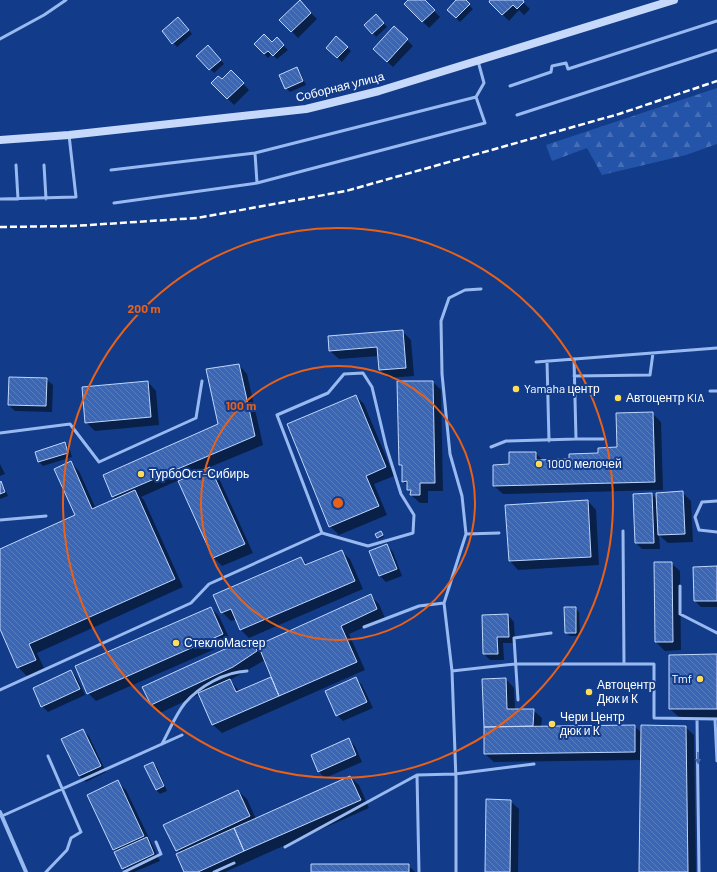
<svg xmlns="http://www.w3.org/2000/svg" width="717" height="872" viewBox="0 0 717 872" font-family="Barlow,sans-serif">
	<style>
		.forest { fill: url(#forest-firs) }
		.shadow { fill: #0007; fill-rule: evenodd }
		.building { fill: url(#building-back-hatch); stroke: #bfd6fc }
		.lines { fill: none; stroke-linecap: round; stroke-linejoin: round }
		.lane { stroke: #99b9f1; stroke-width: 3 }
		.street { stroke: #99b9f1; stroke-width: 4 }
		.secondary { stroke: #c7d9fb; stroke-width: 8 }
		.rail { stroke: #fff; stroke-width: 2.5; stroke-dasharray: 7 3; stroke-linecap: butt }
		.oneway { fill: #4168ae }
		.ring { fill: none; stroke: #e96118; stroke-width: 2 }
		.poi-dot { fill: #ffdd58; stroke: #123c8a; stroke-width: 1.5 }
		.labels { text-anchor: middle; stroke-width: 4; stroke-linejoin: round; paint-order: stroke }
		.street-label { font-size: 12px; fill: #fff; stroke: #123c8a }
		.poi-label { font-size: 12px; fill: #fff; stroke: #123c8a; text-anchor: start }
		.centre { fill: #e96118; stroke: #123c8a; stroke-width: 2 }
		.ring-label { font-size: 12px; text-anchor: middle; font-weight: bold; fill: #e96118; stroke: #123c8a; stroke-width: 4; stroke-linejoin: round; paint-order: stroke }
	</style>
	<defs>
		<pattern id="forest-firs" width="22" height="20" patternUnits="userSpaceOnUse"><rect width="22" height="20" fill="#2454a9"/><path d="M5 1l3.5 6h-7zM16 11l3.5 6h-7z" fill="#456eb6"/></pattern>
		<pattern id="building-back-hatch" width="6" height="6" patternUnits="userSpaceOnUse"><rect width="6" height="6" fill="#3b66b4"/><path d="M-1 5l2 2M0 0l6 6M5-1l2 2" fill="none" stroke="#587dbf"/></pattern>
	</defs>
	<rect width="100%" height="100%" fill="#123c8a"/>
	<path class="forest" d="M717 88V144L686 155 602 175 587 148 552 161 546 145Z"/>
	<path class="shadow" d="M410 0H423L440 17 429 28 405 4Z
		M458 0H464L473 9 460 22 448 10Z
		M492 0H521L530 9 524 15 519 10 509 21 490 2Z
		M300 2 317 19 298 38 281 20Z
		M376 15 387 27 376 37 373 33Z
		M182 22 192 34 177 47 163 31Z
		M336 37 351 51 342 62 327 48Z
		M277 39 288 50 277 59 272 54 268 58 255 44 272 43Z
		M407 40 413 46 393 67 380 55Z
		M212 50 224 64 214 73 198 56Z
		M297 68 300 72 306 85 290 92 286 88Z
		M231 71 249 90 234 105 212 83 222 80Z
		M402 331 411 340 414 376 389 378 380 370 379 356 339 359 330 351Z
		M239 365 247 374 263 445 210 467 218 476 253 553 222 566 214 558 179 480 141 497 144 500 183 587 37 653 44 668 27 676 18 667 0 627V550L76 516 71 463 79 471 96 509 116 499 113 496 220 425Z
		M46 379 53 385 52 412 15 411 9 405Z
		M148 382 156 391 159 425 95 431 86 422Z
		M433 382 441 390 443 491H428V503H420L411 495 408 486 403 481V468L400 464Z
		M356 396 364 404 394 476 374 484 387 515 339 535 330 526Z
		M652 413 661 422 663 490 503 494 494 486 510 465 535 453 544 461 570 460 599 454 618 448Z
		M65 443 69 447 72 457 43 466 39 462 36 453Z
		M0 464 5 474 0 476Z
		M0 483 4 487 8 496 0 499Z
		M682 492 691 501 693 542 668 543 659 535 660 549H642L636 543 652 494 657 499Z
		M588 501 596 510 599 565 518 570 510 561 506 506Z
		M381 533 384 537 379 539 378 537Z
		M387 546 393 552 402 576 386 582 380 576Z
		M341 551 350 559 363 589 249 638 240 629 236 619 231 621 222 612 301 558 308 565Z
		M655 563H671L680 571 681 650 665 651 656 642Z
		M717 567V607H701L695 601Z
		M371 596 379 604 385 618 349 634 365 670 222 733 213 725 200 694 160 713 152 704 254 643 261 650ZM265 660 272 677 240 692 230 680Z
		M211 608 219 616 231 642 96 701 88 693Z
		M575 608 579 612 580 636H570L566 632Z
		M508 615 514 622 515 643H503L504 660H490L484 654Z
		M717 655V717H679L670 709Z
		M71 671 77 678 85 695 48 712 42 706Z
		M356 679 362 685 373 708 343 721 337 715Z
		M506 679 514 688 515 710H533L542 718 541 727 634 726 642 733 685 727 694 735 696 872H640L641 760 494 762 485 754 483 680Z
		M83 730 89 736 106 772 86 782 79 776 62 740Z
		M349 740 355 746 362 762 325 778 319 772Z
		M153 763 157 767 167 791 160 794 156 790 146 766Z
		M350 777 359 785 369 808 225 872H185L180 853 176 850 238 791 247 799 256 819Z
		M117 782 126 790 160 861 134 872H126L122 868 89 795Z
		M510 801 519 809 518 872H486Z
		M408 865 415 872H312Z"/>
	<path class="building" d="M300 0 311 13 291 32 279 20Z
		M408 0H425L435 10 422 22 404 4Z
		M456 0H466L470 4 456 18 447 10Z
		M490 0H523L524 2 517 9 513 5 502 15 489 2Z
		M376 14 384 23 372 34 364 25Z
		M178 17 189 30 172 44 162 31Z
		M394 26 408 39 387 62 373 49Z
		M264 34 272 42 277 37 284 45 273 56 268 51 264 54 254 44Z
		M336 36 348 47 337 58 326 48Z
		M208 45 221 60 209 70 196 56Z
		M297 67 303 81 285 89 279 75Z
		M231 70 244 83 227 99 211 83 218 76 222 79Z
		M403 330 406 368 379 370 377 347 329 351 328 336Z
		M239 364 255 436 112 497 103 475 218 424 206 369Z
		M9 377 47 378 46 406 8 405Z
		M148 381 151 417 85 423 82 387Z
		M397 381H433L435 483H420V495H410L411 490H407V481L402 482V465H399Z
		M356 395 386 467 366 476 379 506 329 527 287 424Z
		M653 412 655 482 493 486V465L509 464V452H536V460L569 459V454L598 453V448L617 447 616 413Z
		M65 442 68 453 38 462 35 452Z
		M71 461 92 509 135 490 175 579 29 644 36 660 17 668 0 629V549L75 515 54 469Z
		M210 467 245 544 213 558 178 481Z
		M1 481 5 492 0 494V482Z
		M683 491 685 534 658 535 656 493Z
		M652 493 654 543H635L633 494Z
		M588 500 591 557 509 561 505 505Z
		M381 531 383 535 377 538 375 534Z
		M387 544 397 569 379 576 369 551Z
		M342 550 355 581 240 630 231 609 221 613 213 595 301 557 305 565Z
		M654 562H672L673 642H655Z
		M717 566V601H694L693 567Z
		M371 594 377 609 341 626 357 662 279 696 258 645Z
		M211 607 223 634 87 694 75 666Z
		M564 607H576V633H565Z
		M508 614 509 637H497L498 654H483L482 615Z
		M254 642 257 651 233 667 151 705 142 687 225 649Z
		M717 654V709H669V655Z
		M71 670 80 689 41 707 33 688Z
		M271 677 279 696 212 725 198 693 230 679 236 692Z
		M356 677 367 702 336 716 325 691Z
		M506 678 507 709H534L533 726 484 727 482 679Z
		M635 725V752L484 754V727Z
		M641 725 686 726 688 872H639Z
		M83 729 101 766 79 776 61 739Z
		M349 738 356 755 318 772 311 755Z
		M153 762 164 786 156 790 144 766Z
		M350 776 361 800 244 851 234 828Z
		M118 780 144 836 113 850 87 795Z
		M238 790 250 816 176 851 163 825Z
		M486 799 511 800 510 872H485Z
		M234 828 244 851 198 872H184L176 854Z
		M147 837 154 854 122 869 114 852Z
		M311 864H409V872H311Z"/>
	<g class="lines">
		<path class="lane" d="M0 39 44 15 66 0
			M510 86 551 72 552 66 566 63 568 69 717 21
			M517 115 717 50
			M255 153 257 183
			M16 165 18 199
			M44 165 46 199
			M111 170 255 153 476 97 484 83 478 61
			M0 199 76 197 69 135
			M114 203 257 183 485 123 476 97
			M574 359 576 439H603
			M547 361 549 441
			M536 362 717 348
			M574 376 650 375 653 353
			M710 391H717
			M0 433 70 424 99 462 196 418 202 381
			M491 447 506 441 576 439
			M717 501 702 502 695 517 699 530 717 532
			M0 520 46 516
			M623 531 624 664
			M466 534 499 533
			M680 586V614L717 633
			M364 627 419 606 444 603
			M452 671 515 664H654V718L717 719
			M0 690 191 603 209 584 322 533 277 415 328 393 344 374 363 373 372 387 386 446 401 494 414 515 413 533 368 546 322 533
			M518 700 514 638 551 633
			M697 719 699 872
			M715 719 717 761
			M162 744C169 731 176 714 185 703 200 686 225 672 247 671
			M2 816 182 735
			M285 847 417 775
			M46 872 67 850 71 838 81 832 48 756
			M124 872 161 854 156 842
			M214 872 234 863
			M419 872 417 775 455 774 534 764
			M456 872V780L452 671 444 603 466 534 462 496 450 454 442 374 441 321 449 298 465 290 481 289"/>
		<path class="street" d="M0 812 26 872"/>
		<path class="secondary" d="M0 140 69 135 306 109 379 91 674 0"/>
		<path class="rail" d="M0 227 74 226 197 218 346 191 619 114 717 81"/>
	</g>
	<defs><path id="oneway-solid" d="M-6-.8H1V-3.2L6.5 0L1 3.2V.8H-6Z"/></defs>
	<use class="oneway" href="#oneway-solid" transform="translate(698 758) rotate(89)"/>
	<g class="ring">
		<circle cx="338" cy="503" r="137"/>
		<circle cx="338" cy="503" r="275"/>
	</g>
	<g class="poi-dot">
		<circle cx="516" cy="389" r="4"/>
		<circle cx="618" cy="398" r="4"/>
		<circle cx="539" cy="464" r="4"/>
		<circle cx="141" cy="474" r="4"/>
		<circle cx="176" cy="643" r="4"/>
		<circle cx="700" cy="679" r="4"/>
		<circle cx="589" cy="692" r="4"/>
		<circle cx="552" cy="724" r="4"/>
	</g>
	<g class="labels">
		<g class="street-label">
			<text transform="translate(340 87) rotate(-14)" y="4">Соборная улица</text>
		</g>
		<g class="poi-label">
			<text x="524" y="393">Yamaha центр</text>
			<text x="626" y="402">Автоцентр KIA</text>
			<text x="547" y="468">1000 мелочей</text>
			<text x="149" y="478">ТурбоОст-Сибирь</text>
			<text x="184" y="647">СтеклоМастер</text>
			<text x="692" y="683" text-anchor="end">Tmf</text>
			<text x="597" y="689">Автоцентр<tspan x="597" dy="14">Дюк и К</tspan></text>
			<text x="560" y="721">Чери Центр<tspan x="560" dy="14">дюк и К</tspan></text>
		</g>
	</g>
	<circle cx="338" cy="503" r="6" class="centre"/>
	<g class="ring-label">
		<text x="144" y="313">200 m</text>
		<text x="241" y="410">100 m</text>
	</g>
</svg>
